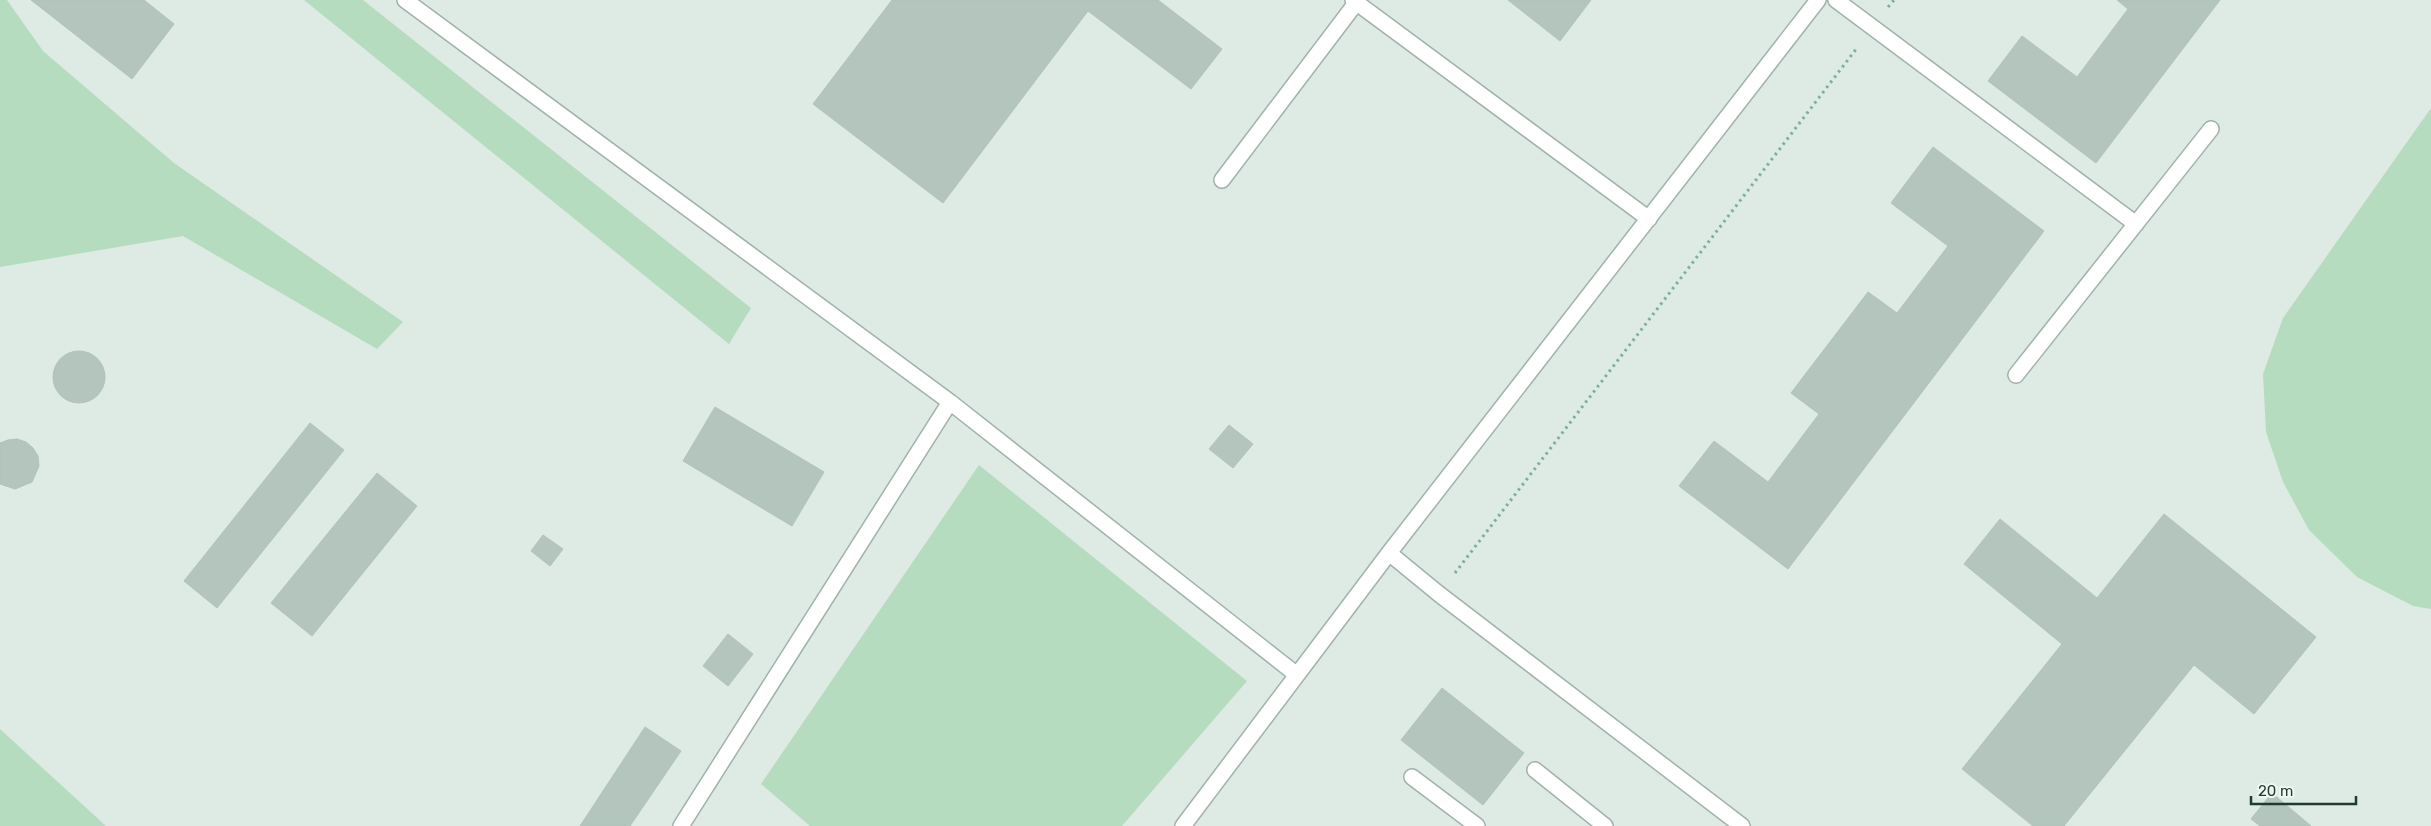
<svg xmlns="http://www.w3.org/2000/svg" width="2431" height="826" viewBox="0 0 2431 826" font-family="Rubik,sans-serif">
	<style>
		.green { fill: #b6dcbf }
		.building { fill: #b3c5bd; stroke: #b0c4bb }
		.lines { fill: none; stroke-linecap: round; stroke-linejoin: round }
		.service-casing { stroke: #a1b2ab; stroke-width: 18 }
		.path { stroke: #7daf9e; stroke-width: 3; stroke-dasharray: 2.5 4; stroke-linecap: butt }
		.service { stroke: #fff; stroke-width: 15 }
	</style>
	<rect width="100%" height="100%" fill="#deeae4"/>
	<path class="green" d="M0 0H7L43 51 174 163 403 322 377 349 183 236 0 267Z
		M304 0H363L751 308 729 344Z
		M2431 108V609L2413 606 2357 577 2309 530 2283 482 2266 432 2263 374 2283 318Z
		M979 465 1247 681 1122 826H810L761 784Z
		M0 729 106 826H0Z"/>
	<path class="building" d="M31 0H144L174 24 132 79Z
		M892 0H1158L1222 49 1191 89 1088 11 943 203 813 104Z
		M1508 0H1591L1560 41Z
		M2117 0H2220L2096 163 1988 81 2022 36 2077 77 2128 9Z
		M1933 147 2044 231 1788 569 1679 486 1714 441 1768 482 1819 414 1791 393 1868 292 1897 313 1948 246 1891 203Z
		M53 377a26 26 0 1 1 52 0a26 26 0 1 1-52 0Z
		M715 407 824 472 792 526 683 461Z
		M310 423 344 450 217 608 184 581Z
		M1229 425 1253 444 1233 468 1209 449Z
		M17 439 26 442 33 448 38 456 39 466 32 482 15 489 0 484V443L8 440Z
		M377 473 417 506 312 636 271 603Z
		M2164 514 2316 637 2254 714 2194 665 2064 826H2033L1962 769 2062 644 1964 564 2000 519 2097 598Z
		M543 535 563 549 550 566 531 551Z
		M728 634 753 654 728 686 703 666Z
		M1442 688 1524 753 1483 805 1401 740Z
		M645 727 681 751 630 826H580Z
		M2272 793 2311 826H2260L2251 819Z"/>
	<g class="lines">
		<defs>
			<path id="service" d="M405 0 950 402 1297 675
				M1353 0 1649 219
				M1836 0 2136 224
				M1222 180 1356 3
				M2016 375 2211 129
				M1389 553 1439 594 1742 826
				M1535 770 1605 826
				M1412 777 1477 826
				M681 826 950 402
				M1183 826 1389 553 1818 0"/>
		</defs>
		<use href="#service" class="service-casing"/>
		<path class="path" d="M1888 7 1894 0
			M1455 573 1857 48"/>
		<use href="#service" class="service"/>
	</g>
	<path d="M2251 796v8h105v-8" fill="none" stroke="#1f3a32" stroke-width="2.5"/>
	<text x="2258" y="796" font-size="15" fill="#1f3a32" stroke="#eef7f2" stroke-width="4" paint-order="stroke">20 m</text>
</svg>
